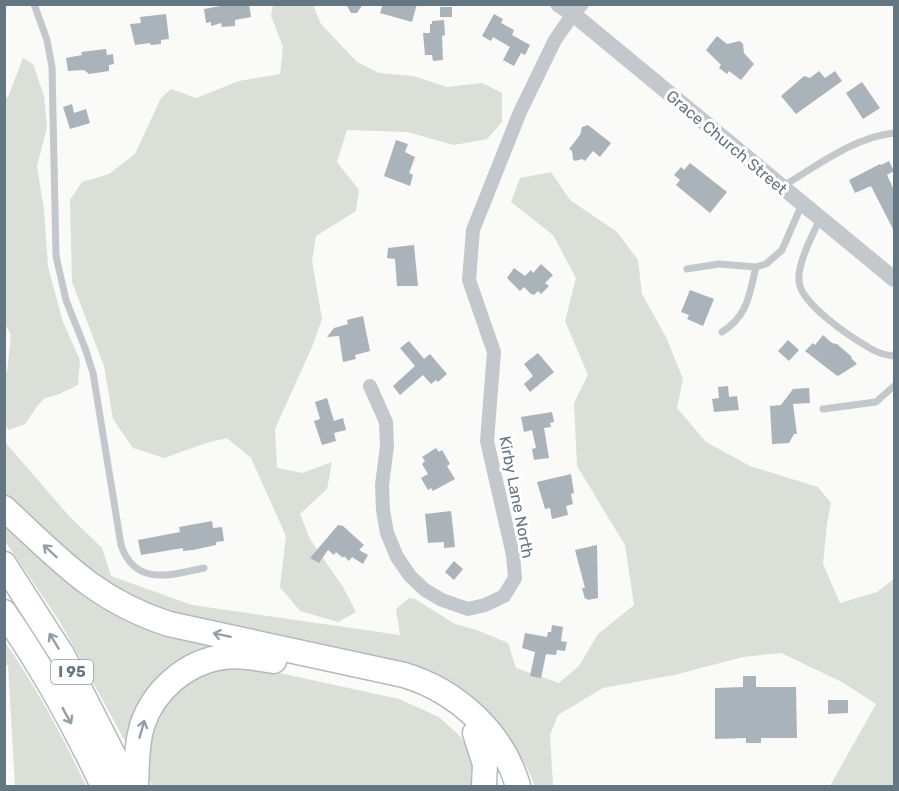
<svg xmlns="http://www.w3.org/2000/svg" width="899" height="791" viewBox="0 0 899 791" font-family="Rubik,sans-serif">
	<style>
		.green { fill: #dadfd7 }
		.building { fill: #aab3b9 }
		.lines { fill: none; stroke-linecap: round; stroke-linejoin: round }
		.motorway-casing { stroke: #b4b9bd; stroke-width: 27 }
		.service { stroke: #c3c8cc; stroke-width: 7 }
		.minor { stroke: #c3c8cc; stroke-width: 14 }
		.tertiary { stroke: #c3c8cc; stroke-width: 16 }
		.motorway { stroke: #fff; stroke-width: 24 }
		.oneway { stroke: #939fa8 }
		.labels { text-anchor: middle; stroke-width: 6; stroke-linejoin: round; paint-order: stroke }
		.shield { fill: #fff; stroke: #939fa8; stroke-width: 1.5 }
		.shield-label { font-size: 15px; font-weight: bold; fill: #657683 }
		.street-label { font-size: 16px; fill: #657683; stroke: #fff }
	</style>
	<rect width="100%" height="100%" fill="#fafaf8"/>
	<path class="green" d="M273 5H313L321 24 357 62 379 73 413 76 447 87 482 83 502 93V122L487 139 454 145 407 132 347 130 337 162 359 190 356 211 316 236 312 261 322 319 312 347 275 429 277 468 302 473 332 462 327 489 300 514 310 539 343 587 356 612 338 622 300 611 280 587 286 536 251 458 227 438 206 443 164 458 133 448 113 419 104 366 72 282 70 200 82 182 109 174 135 154 161 98 171 89 196 98 239 81 280 74 283 47 271 16Z
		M23 58 33 64 44 96 47 127 37 166 44 210 48 267 63 322 80 360 78 385 57 395 45 398 38 405 25 424 9 430 4 423 5 373 7 371 11 335 4 322V98L8 97Z
		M551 172 570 200 617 232 638 260 642 294 666 337 683 379 677 408 706 442 750 466 818 487 831 503 827 523 823 564 840 603 877 592 894 579V786H830L876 704 842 682 781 653 743 657 674 675 603 688 558 715 550 735 553 786H535C524 757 508 736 487 713L176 617 122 595 90 574 5 496 4 441 69 516 102 548 111 576 192 605 400 635 396 609 409 598 415 599 455 624 477 630 508 643 516 668 559 683 579 666 598 634 634 605 625 545 577 466 574 403 588 375 565 321 576 278 553 235 511 202 520 178Z
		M4 518 82 590 253 651 184 662 131 752 60 622 5 541Z
		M4 641C36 686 63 737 86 786H15L8 665H5Z
		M243 665 399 699 439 717 460 736 474 761V786H152L149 779 147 751 162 702 210 668Z"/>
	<path class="building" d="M231 4H249L251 17 235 20V26L222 27 221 23 211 26V22L206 23 204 9Z
		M346 4H363L357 13H351Z
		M383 4H417L412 22 380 13Z
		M440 7H452V17H440Z
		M166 14 169 39 161 40V44L151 45 150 43 135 45 130 24 141 23 140 17Z
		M494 14 503 19 501 23 514 30 512 35 530 45 525 55 521 53 514 66 503 60 510 47 493 37 491 41 482 36Z
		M444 20 445 35 442 36 443 60 433 61 432 55H425L423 33H430V24H432V21Z
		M717 36 727 44 740 41 743 44 744 53 754 64 741 80 729 71 727 74 719 68 721 65 706 50Z
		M106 49 107 55 113 54 114 64 109 65V71L89 74 84 70 68 71 66 58 82 55 81 52Z
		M819 71 825 78 835 71 842 81 796 114 781 96 804 76 810 78Z
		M862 82 880 108 863 119 846 93Z
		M72 104 74 113 86 109 90 123 70 129 63 107Z
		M588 125 611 143 600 157 593 151 585 161 582 159 575 161 573 159 572 151 569 149 580 135 582 127Z
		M396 140 408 144 405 152 415 157 409 173 413 175 410 186 384 176Z
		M889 161 894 171 887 175 894 190V231L871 186 855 193 849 180 880 164 881 165Z
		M690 163 727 192 710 213 676 185 680 180 674 175 681 167 684 170Z
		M414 245 418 286H397L395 259 387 258 388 248Z
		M541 264 553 275 545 283 549 286 541 294 538 291 534 295 531 294 524 287 520 291 507 278 514 268 525 276 531 270 533 273Z
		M690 290 714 299 703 326 687 319 689 315 681 312Z
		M363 316 370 351 355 355 356 359 343 362 339 336 327 337 334 328 348 324 347 320Z
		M823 335 832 343 837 344 852 357 851 358 857 364 838 376 836 375 805 351 813 343 815 345Z
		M788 340 799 350 789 361 778 351Z
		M409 341 424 359 430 354 447 374 438 382 436 380 431 384 423 375 400 395 393 386 415 366 400 348Z
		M538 353 554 372 530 392 524 384 533 376 524 364Z
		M728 386 729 397 737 396 739 410 714 412 712 399 719 398 718 387Z
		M809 388 810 403 793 404 797 434H794L789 443 772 444 770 406 781 405 793 389Z
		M327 398 334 421 343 418 346 430 334 433 336 441 322 445 314 421 320 419 315 402Z
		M552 412 554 422 550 423 551 427 544 428 549 458 534 460 532 449 536 448 532 430 524 432 521 417Z
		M436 448 439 452 442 450 450 464 447 466 455 479 433 491 431 488 428 490 421 478 428 474 422 464 425 461 422 457Z
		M571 474 574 493 571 494 573 504 566 506 568 515 552 519 550 508 545 509 537 482Z
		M451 511 455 547 444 548V542L428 543 425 514Z
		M212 521 213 528 222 527 224 541 216 542V545L193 550 183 551V548L141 555 138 540 180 532 179 527Z
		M338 525 343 526 364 545 359 550 368 555 363 564 352 557 349 561 344 556 343 558 336 552 334 555 328 550 319 563 310 558Z
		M597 545 598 598 587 600V598L585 599 582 588H585L575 550Z
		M454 561 463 569 454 580 445 572Z
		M552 625 563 627 561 641 567 642 565 651 557 650 556 655 546 654 541 678 530 676 535 652 522 648 525 633 547 637 548 632H551Z
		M743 676H756V687H796L797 738H761V743H746V738L715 739V688L743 687Z
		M828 700H848V713L828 714Z"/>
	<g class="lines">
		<defs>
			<path id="motorway" d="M4 508C60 560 95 600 169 624L404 675C457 691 503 733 518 786
				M4 564 63 656 129 786
				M4 612C42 667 75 726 103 786
				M475 733 485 764 484 786
				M136 786C137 766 136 746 142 726 153 691 186 662 223 657 240 655 257 658 274 661"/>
		</defs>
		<use href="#motorway" class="motorway-casing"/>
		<path class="service" d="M34 4 47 40 52 67 56 256 66 300 85 348 93 373 121 545C135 587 171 575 204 568
			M783 186C817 166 854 137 894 133
			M820 219C813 234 797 264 799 281 800 303 849 336 868 347 875 352 886 355 894 356
			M687 269 719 264 756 267 766 264 782 250 802 204
			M722 332C748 316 749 295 756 267
			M823 409 876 402 894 386"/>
		<path class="minor" d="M370 386 386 422 387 446 382 485 383 510 387 533 397 557 410 576 425 590 442 600 468 609 485 605 504 596 515 578 513 555 487 441 494 352 469 280 473 230 520 112 555 40 573 14 582 4"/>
		<path class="tertiary" d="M558 4 573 14 894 279"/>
		<use href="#motorway" class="motorway"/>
	</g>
	<defs><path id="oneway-shaft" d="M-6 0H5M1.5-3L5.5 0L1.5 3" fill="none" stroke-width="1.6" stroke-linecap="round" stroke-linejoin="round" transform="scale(1.5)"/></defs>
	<g class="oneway">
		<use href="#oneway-shaft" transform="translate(50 551) rotate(-137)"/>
		<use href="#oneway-shaft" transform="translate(222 635) rotate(-168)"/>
		<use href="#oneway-shaft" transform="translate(54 641) rotate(-121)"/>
		<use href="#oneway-shaft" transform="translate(67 716) rotate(61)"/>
		<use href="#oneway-shaft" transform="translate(142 729) rotate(-74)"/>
	</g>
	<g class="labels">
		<rect class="shield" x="51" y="660" width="42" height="24" rx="4.5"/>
		<g class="shield-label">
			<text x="72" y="677">I 95</text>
		</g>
		<g class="street-label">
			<text transform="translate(727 142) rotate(40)" y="6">Grace Church Street</text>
			<text transform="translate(517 497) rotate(79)" y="6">Kirby Lane North</text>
		</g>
	</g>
	<rect width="899" height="791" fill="none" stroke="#657683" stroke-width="12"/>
</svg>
